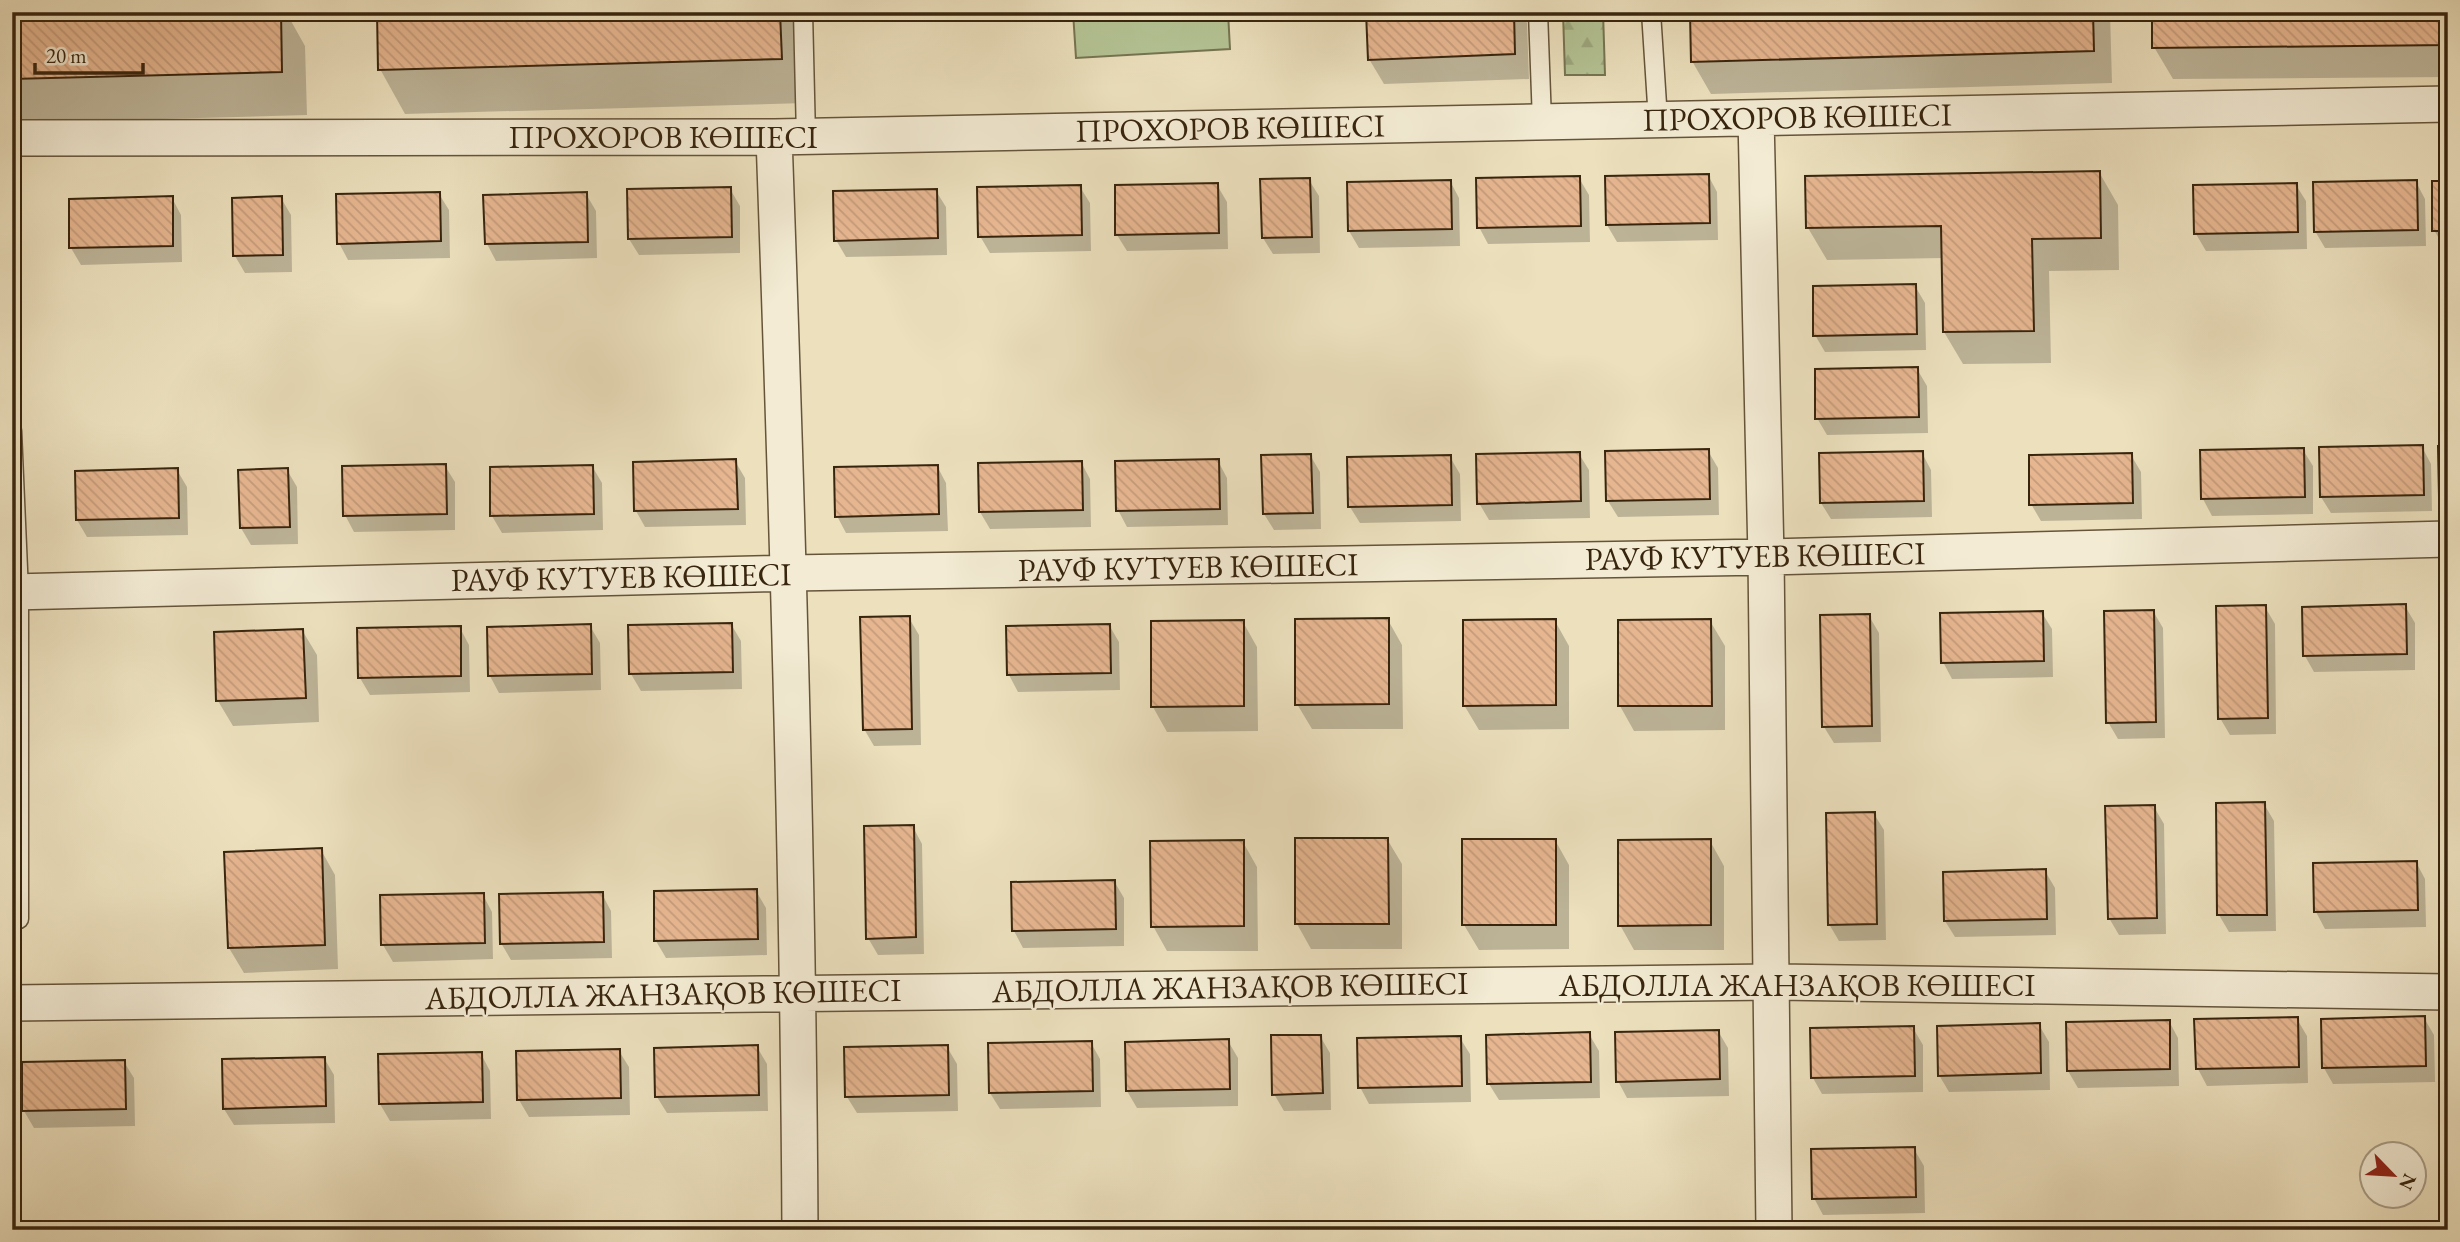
<svg xmlns="http://www.w3.org/2000/svg" width="2460" height="1242" viewBox="0 0 2460 1242" font-family="'EB Garamond',serif">
	<style>
		.forest { fill: url(#forest-firs); stroke: #767451; stroke-width: 2 }
		.garden { fill: #b4c394; stroke: #767451; stroke-width: 2 }
		.shadow { fill: #0003 }
		.building { fill: url(#building-back-hatch); stroke: #38250e; stroke-width: 2 }
		.lines { fill: none; stroke-linecap: round; stroke-linejoin: round }
		.service-casing { stroke: #65543a; stroke-width: 21 }
		.minor-casing { stroke: #65543a; stroke-width: 38 }
		.service { stroke: #f3ebd4; stroke-width: 18 }
		.minor { stroke: #f3ebd4; stroke-width: 35 }
		.labels { text-anchor: middle; stroke-width: 5; stroke-linejoin: round; paint-order: stroke }
		.street-label { font-size: 32px; fill: #38250e; stroke: #f3ebd4 }
	</style>
	<defs>
		<pattern id="forest-firs" width="22" height="20" patternUnits="userSpaceOnUse" patternTransform="scale(1.75)"><rect width="22" height="20" fill="#b4c394"/><path d="M5 1l3.5 6h-7zM16 11l3.5 6h-7z" fill="#9ca77e"/></pattern>
		<pattern id="building-back-hatch" width="6" height="6" patternUnits="userSpaceOnUse" patternTransform="scale(1.75)"><rect width="6" height="6" fill="#e6b690"/><path d="M-1 5l2 2M0 0l6 6M5-1l2 2" fill="none" stroke="#c69c7b"/></pattern>
	</defs>
	<rect width="100%" height="100%" fill="#ece0bd"/>
	<filter id="stains"><feTurbulence type="fractalNoise" baseFrequency=".00286" numOctaves="4"/><feColorMatrix values="0 0 0 0 .2 0 0 0 0 .09 0 0 0 0 .02 0 0 0 .5 -.17"/></filter>
	<radialGradient id="worn" r=".72"><stop offset=".6" stop-color="#630" stop-opacity="0"/><stop offset="1" stop-color="#630" stop-opacity=".3"/></radialGradient>
	<path class="forest" d="M1563 12H1603L1605 75H1565Z"/>
	<path class="garden" d="M1073 12H1228L1230 49 1076 58Z"/>
	<path class="shadow" d="M12 12H286L305 46 307 115 12 123Z
		M379 12H792L804 34 806 103 405 114 380 69Z
		M1368 12H1520L1527 23 1529 79 1384 84 1369 59Z
		M1692 12H2110L2112 83 1711 94 1692 61Z
		M2448 12V77L2173 79 2154 47Z
		M2099 172 2118 205 2119 270 2049 271 2051 363 1963 364 1944 332 1943 258 1827 260 1808 228Z
		M1708 175 1717 192 1718 240 1617 242 1607 225Z
		M1579 178 1589 195 1590 242 1488 244 1479 227Z
		M1309 180 1319 196 1320 253 1273 254 1263 238Z
		M1450 181 1459 198 1460 246 1359 248 1349 231Z
		M2416 182 2425 199 2426 246 2325 248 2315 231Z
		M2448 183V247H2444L2434 230Z
		M1217 185 1227 202 1228 249 1127 251 1117 235Z
		M2296 185 2306 201 2307 249 2206 251 2196 234Z
		M1080 187 1090 203 1091 251 990 253 980 236Z
		M730 189 740 206V253L639 255 629 239Z
		M936 191 946 207 947 255 846 257 836 240Z
		M439 194 449 210 450 258 348 260 339 243Z
		M586 194 596 211 597 258 496 261 487 244Z
		M172 198 181 215 182 262 81 265 71 248Z
		M281 198 291 215 292 272 245 273 235 256Z
		M1915 286 1925 303 1926 350 1825 352 1815 335Z
		M1917 369 1927 386 1928 433 1827 435 1817 418Z
		M2422 447 2431 464 2432 511 2331 513 2321 497Z
		M2448 448V508L2440 495Z
		M2303 450 2313 466V514L2212 516 2203 499Z
		M1708 451 1718 468 1719 515 1618 517 1608 501Z
		M1922 453 1931 470 1932 517 1831 519 1821 503Z
		M1579 454 1589 470 1590 518 1489 520 1479 503Z
		M1310 455 1320 472 1321 529 1274 530 1264 514Z
		M2131 455 2141 472 2142 519 2041 521 2031 504Z
		M1450 457 1460 474 1461 521 1360 523 1350 507Z
		M735 461 745 478 746 525 645 527 636 511Z
		M1218 461 1227 478 1228 525 1127 527 1118 510Z
		M1081 462 1090 479 1091 527 990 529 980 512Z
		M445 466 455 482V530L354 532 345 515Z
		M592 466 602 483 603 530 502 533 492 516Z
		M937 466 946 483 948 531 846 533 837 516Z
		M177 470 187 487 188 535 87 537 77 520Z
		M287 470 297 487 298 544 251 545 241 528Z
		M2405 606 2415 623V670L2314 672 2305 656Z
		M2265 607 2275 624 2276 734 2230 735 2220 718Z
		M2153 611 2163 628 2165 738 2118 739 2108 722Z
		M2042 613 2052 629 2053 677 1952 679 1943 662Z
		M1869 616 1879 633 1881 742 1834 743 1824 727Z
		M909 618 919 635 921 745 874 746 864 729Z
		M1388 620 1402 645 1403 729H1312L1297 704Z
		M1555 621 1569 646V729L1479 730 1464 705Z
		M1710 621 1725 646V730L1634 731 1620 706Z
		M1243 622 1257 647 1258 731 1167 732 1153 707Z
		M731 624 741 641 742 689 641 691 631 674Z
		M1109 625 1119 642 1120 690 1018 692 1009 675Z
		M590 626 600 643 601 690 499 693 490 676Z
		M460 628 469 645 470 692 370 695 360 678Z
		M302 630 317 655 319 722 233 726 218 701Z
		M2264 804 2274 821 2276 931 2229 932 2219 915Z
		M2154 807 2164 824 2166 934 2119 935 2109 918Z
		M1874 814 1884 830 1886 940 1839 941 1829 924Z
		M913 827 922 844 924 954 878 955 868 938Z
		M1387 839 1402 864V949H1311L1297 924Z
		M1555 840 1569 865V949L1479 950 1464 925Z
		M1710 841 1724 866V950H1634L1620 925Z
		M1243 842 1257 867 1258 951H1167L1153 926Z
		M321 850 335 875 338 969 244 973 229 948Z
		M2416 862 2425 879 2426 927 2325 929 2316 912Z
		M2045 871 2055 888 2056 935 1955 937 1945 921Z
		M1114 881 1124 898V946L1023 948 1014 931Z
		M756 891 766 908 767 955 666 958 656 941Z
		M602 894 611 911 612 958 511 960 501 943Z
		M483 895 492 912 493 959 393 962 383 945Z
		M2424 1018 2434 1035 2435 1082 2333 1084 2324 1068Z
		M2297 1019 2307 1036 2308 1083 2207 1086 2198 1069Z
		M2169 1021 2178 1038 2179 1086 2078 1088 2068 1071Z
		M2039 1025 2049 1042 2050 1090 1949 1092 1939 1075Z
		M1913 1028 1923 1045V1092L1822 1094 1813 1078Z
		M1718 1031 1728 1048 1729 1096 1627 1098 1618 1081Z
		M1589 1034 1599 1051 1600 1098 1499 1100 1489 1084Z
		M1320 1036 1330 1053 1331 1110 1284 1111 1274 1094Z
		M1460 1038 1470 1054 1471 1102 1369 1104 1360 1087Z
		M1228 1041 1238 1058V1106L1137 1108 1127 1091Z
		M1091 1043 1100 1059 1101 1107 1000 1109 990 1093Z
		M757 1047 767 1064 768 1111 667 1113 657 1097Z
		M947 1047 957 1064 958 1111 857 1113 847 1097Z
		M619 1051 629 1067 630 1115 529 1117 519 1100 518 1053Z
		M481 1054 490 1071 491 1119 390 1121 380 1104Z
		M324 1058 334 1075 335 1123 234 1125 224 1109Z
		M124 1062 134 1078 135 1126 34 1128 24 1111 23 1064Z
		M1914 1149 1924 1166 1925 1213 1823 1215 1814 1198Z"/>
	<path class="building" d="M12 12H281L282 72 12 79Z
		M377 12H780L782 59 378 70Z
		M1366 12H1514L1515 54 1368 60Z
		M1690 12H2093L2094 51 1691 62Z
		M2152 12H2448V45L2152 48Z
		M2100 171 2101 238 2032 239 2034 331 1943 332 1941 226 1806 228 1805 176Z
		M1709 174 1710 223 1606 225 1605 176Z
		M1580 176 1581 226 1477 228 1476 178Z
		M1310 178 1312 237 1262 238 1260 179Z
		M1451 180 1452 229 1348 231 1347 182Z
		M2417 180 2418 230 2314 232 2313 182Z
		M2432 181H2448V231H2432Z
		M1218 183 1219 233 1115 235V185Z
		M2297 183 2298 232 2194 234 2193 185Z
		M1081 185 1082 235 978 237 977 187Z
		M731 187 732 237 628 239 627 189Z
		M937 189 938 238 834 241 833 191Z
		M440 192 441 241 337 244 336 194Z
		M587 192 588 242 485 244 483 195Z
		M173 196V246L69 248V199Z
		M282 196 283 255 233 256 232 198Z
		M1916 284 1917 334 1813 336V286Z
		M1918 367 1919 417 1815 419V369Z
		M2423 445 2424 495 2320 497 2319 447Z
		M2438 446H2448V495L2439 496Z
		M2304 448 2305 497 2201 499 2200 450Z
		M1709 449 1710 499 1606 501 1605 451Z
		M1923 451 1924 501 1820 503 1819 453Z
		M1580 452 1581 501 1477 504 1476 454Z
		M2132 453 2133 503 2029 505V455Z
		M1311 454 1313 513 1263 514 1261 455Z
		M1451 455 1452 505 1348 507 1347 457Z
		M736 459 738 509 634 511 633 462Z
		M1219 459 1220 509 1116 511 1115 461Z
		M1082 461 1083 510 979 512 978 463Z
		M446 464 447 514 343 516 342 466Z
		M593 465 594 514 490 516V467Z
		M938 465 939 514 835 517 834 467Z
		M178 468 179 518 76 520 75 471Z
		M288 468 290 527 240 528 238 470Z
		M2406 604 2407 654 2303 656 2302 607Z
		M2266 605 2268 718 2218 719 2216 606Z
		M2154 610 2156 722 2106 723 2104 611Z
		M2043 611 2044 661 1941 663 1940 613Z
		M1870 614 1872 726 1822 727 1820 615Z
		M910 616 912 729 863 730 860 617Z
		M1389 618V704L1295 705V619Z
		M1556 619V705L1463 706V620Z
		M1711 619 1712 706H1618V620Z
		M1244 620V706L1151 707V621Z
		M732 623 733 672 629 674 628 625Z
		M591 624 592 674 488 676 487 627Z
		M1110 624 1111 673 1007 675 1006 626Z
		M461 626V676L358 678 357 628Z
		M303 629 306 698 216 701 214 632Z
		M2265 802 2267 915H2217L2216 803Z
		M2155 805 2157 918 2108 919 2105 806Z
		M1875 812 1877 924 1828 925 1826 813Z
		M914 825 916 937 866 939 864 826Z
		M1295 838H1388L1389 924H1295Z
		M1462 839H1556V925H1462Z
		M1711 839V925L1618 926V840Z
		M1244 840V926L1151 927 1150 841Z
		M322 848 325 945 228 948 224 852Z
		M2417 861 2418 910 2314 912 2313 863Z
		M2046 869 2047 919 1944 921 1943 872Z
		M1115 880 1116 929 1012 931 1011 882Z
		M757 889 758 939 654 941V891Z
		M603 892 604 942 500 944 499 894Z
		M484 893 485 943 381 945 380 895Z
		M2425 1016 2426 1066 2322 1068 2321 1019Z
		M2298 1017 2299 1067 2196 1069 2194 1019Z
		M2170 1020V1069L2067 1071 2066 1022Z
		M2040 1023 2041 1073 1938 1076 1937 1026Z
		M1914 1026 1915 1076 1811 1078 1810 1028Z
		M1719 1030 1720 1079 1616 1082 1615 1032Z
		M1590 1032 1591 1082 1487 1084 1486 1035Z
		M1271 1035H1321L1323 1093 1272 1095Z
		M1461 1036 1462 1086 1358 1088 1357 1038Z
		M1229 1039 1230 1089 1126 1091 1125 1042Z
		M1092 1041 1093 1091 989 1093 988 1043Z
		M758 1045 759 1095 655 1097 654 1048Z
		M948 1045 949 1095 845 1097 844 1047Z
		M620 1049 621 1098 517 1100 516 1051Z
		M482 1052 483 1102 379 1104 378 1054Z
		M325 1057 326 1106 223 1109 222 1059Z
		M125 1060 126 1109 22 1111V1062Z
		M1915 1147 1916 1197 1812 1199 1811 1149Z"/>
	<g class="lines">
		<defs>
			<path id="service" d="M803 12 806 137
				M1538 12 1542 122
				M1651 12 1658 120
				M12 431 19 592V919"/>
			<path id="minor" d="M1756 118 1766 557 1774 1230
				M774 137C787 502 798 865 800 1230
				M12 138 774 137 2448 104
				M12 592 790 573 1766 557 2448 539
				M12 1003 1772 982 2448 992"/>
		</defs>
		<use href="#service" class="service-casing"/>
		<use href="#minor" class="minor-casing"/>
		<use href="#service" class="service"/>
		<use href="#minor" class="minor"/>
	</g>
	<g class="labels">
		<g class="street-label">
			<text transform="translate(1797 117) rotate(-1)" y="11">ПРОХОРОВ КӨШЕСІ</text>
			<text transform="translate(1230 128) rotate(-1)" y="11">ПРОХОРОВ КӨШЕСІ</text>
			<text x="663" y="148">ПРОХОРОВ КӨШЕСІ</text>
			<text transform="translate(1755 556) rotate(-1)" y="11">РАУФ КУТУЕВ КӨШЕСІ</text>
			<text transform="translate(1188 567) rotate(-1)" y="11">РАУФ КУТУЕВ КӨШЕСІ</text>
			<text transform="translate(621 577) rotate(-1)" y="11">РАУФ КУТУЕВ КӨШЕСІ</text>
			<text x="1797" y="996">АБДОЛЛА ЖАНЗАҚОВ КӨШЕСІ</text>
			<text transform="translate(1230 987) rotate(-1)" y="11">АБДОЛЛА ЖАНЗАҚОВ КӨШЕСІ</text>
			<text transform="translate(663 994) rotate(-1)" y="11">АБДОЛЛА ЖАНЗАҚОВ КӨШЕСІ</text>
		</g>
	</g>
	<rect width="2460" height="1242" fill="none" stroke="#ece0bd" stroke-width="42"/>
	<rect x="14" y="14" width="2432" height="1214" fill="none" stroke="#38250e" stroke-width="3.5"/>
	<rect x="21" y="21" width="2418" height="1200" fill="none" stroke="#38250e" stroke-width="2"/>
	<g transform="translate(2393 1175) rotate(115)"><circle r="33" fill="#f3ebd4" stroke="#a89c85" stroke-width="2"/>
	<path d="M0-5L12 26L0 18L-12 26Z" fill="#8f2418"/>
	<text y="-10" font-size="19" font-weight="bold" text-anchor="middle" fill="#38250e">N</text>
	</g>
	<path d="M35 63v10h108v-10" fill="none" stroke="#38250e" stroke-width="3.5"/>
	<text x="46" y="63" font-size="21" fill="#38250e" stroke="#f3ebd4" stroke-width="5" paint-order="stroke">20 m</text>
	<rect width="100%" height="100%" filter="url(#stains)"/>
	<rect width="100%" height="100%" fill="url(#worn)"/>
</svg>
